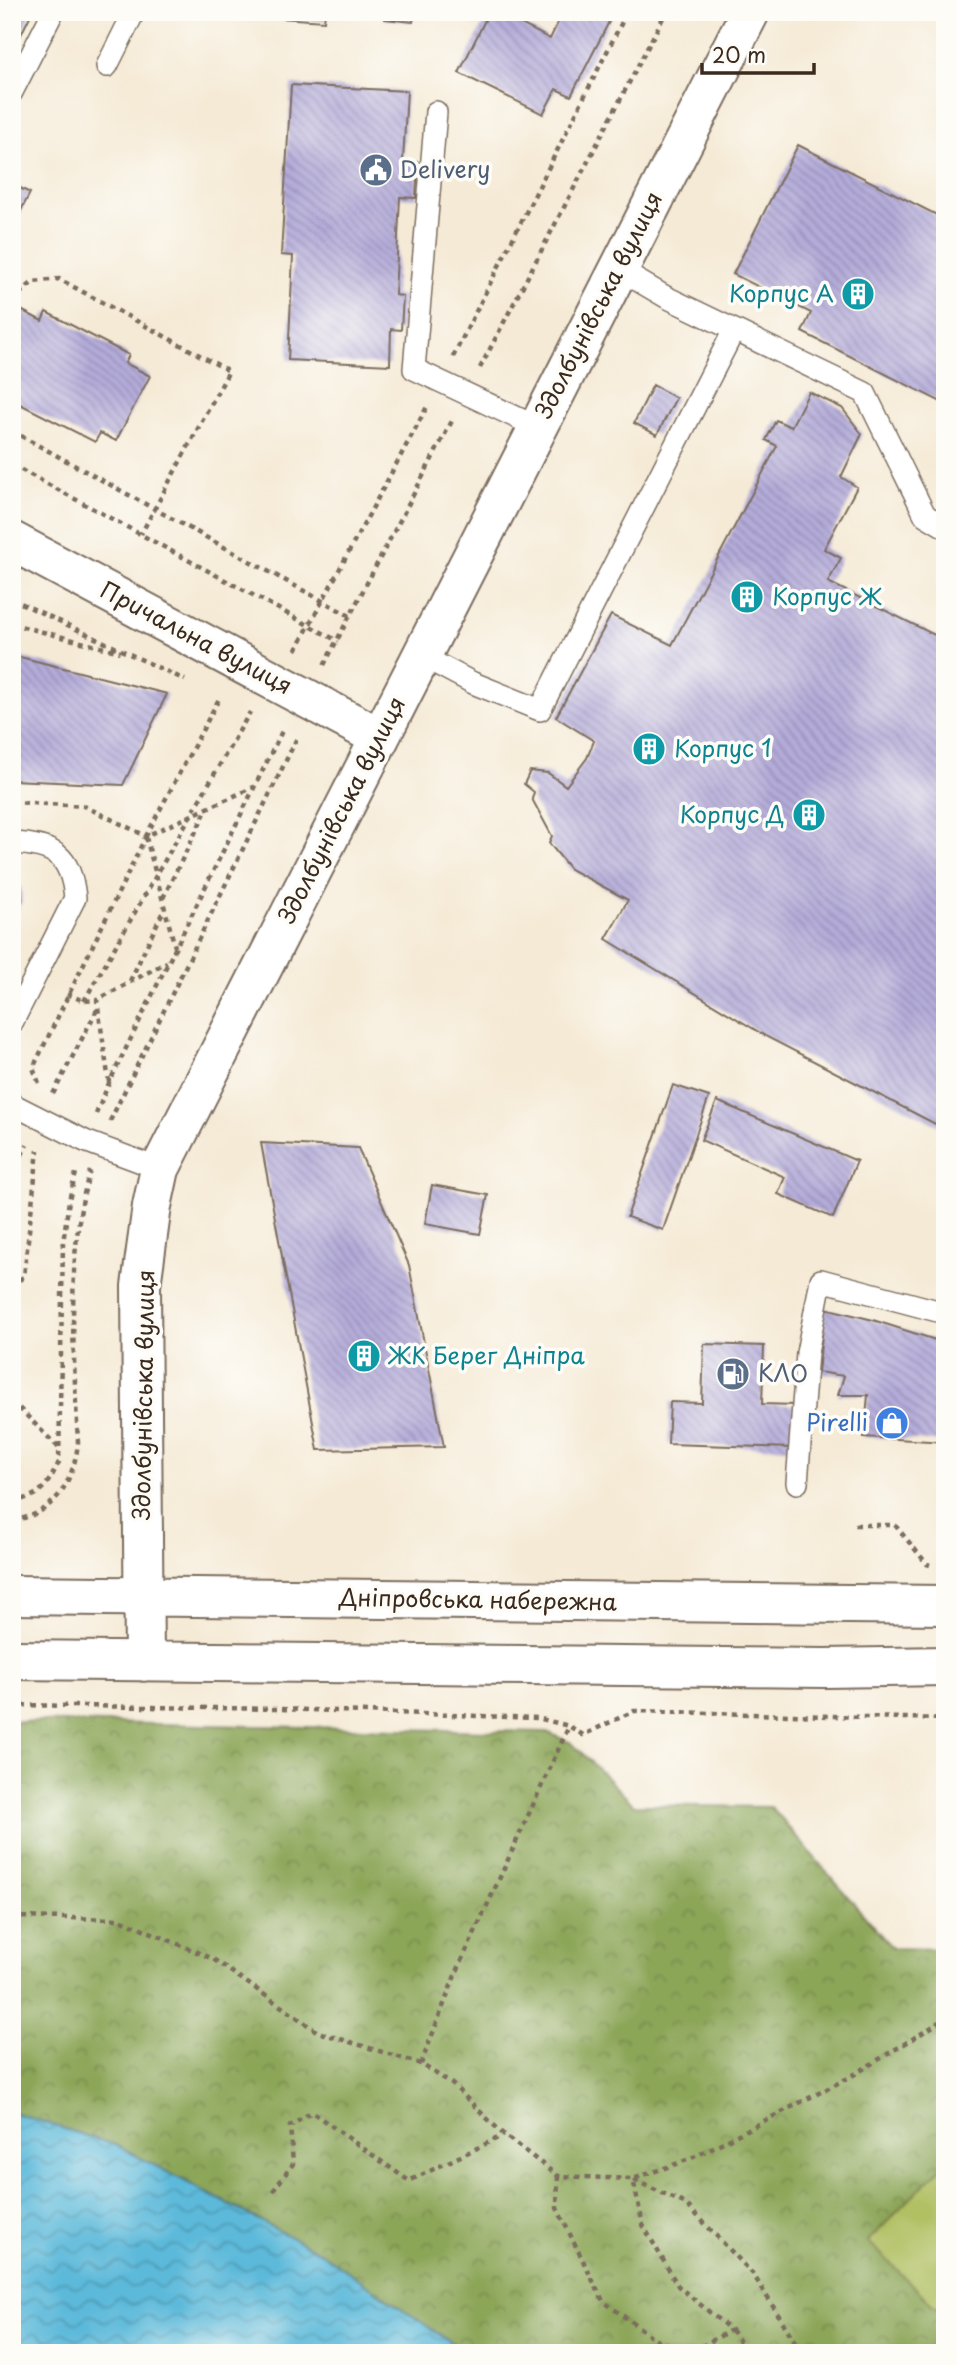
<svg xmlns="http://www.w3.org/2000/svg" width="957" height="2365" viewBox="0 0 957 2365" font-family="'Playpen Sans',sans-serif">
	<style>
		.forest { fill: url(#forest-crowns); stroke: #64683c; stroke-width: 2 }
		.pitch { fill: #b1c063; stroke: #767540; stroke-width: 2 }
		.water { fill: url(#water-waves); stroke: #4c727c; stroke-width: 2 }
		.building { fill: url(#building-back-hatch) }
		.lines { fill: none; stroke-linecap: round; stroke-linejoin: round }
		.lane-casing { stroke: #7c6d5e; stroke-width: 24 }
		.street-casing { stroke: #7c6d5e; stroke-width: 42 }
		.secondary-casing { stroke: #7c6d5e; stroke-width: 42 }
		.path { stroke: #7c6d5e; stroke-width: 4.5; stroke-dasharray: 5 5; stroke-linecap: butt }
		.lane { stroke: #fff; stroke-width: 21 }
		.street { stroke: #fff; stroke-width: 38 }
		.secondary { stroke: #fff; stroke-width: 38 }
		.labels { text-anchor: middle; stroke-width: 7; stroke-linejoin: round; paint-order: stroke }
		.service-label { font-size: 23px; fill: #4e5e75; stroke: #fdfcf7; text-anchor: start }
		.culture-label { font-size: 23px; fill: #0d838f; stroke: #fdfcf7; text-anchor: start }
		.street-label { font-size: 23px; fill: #3b2a1e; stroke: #fdfcf7 }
		.shop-label { font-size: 23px; fill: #366cbe; stroke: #fdfcf7; text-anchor: end }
	</style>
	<defs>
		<pattern id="forest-crowns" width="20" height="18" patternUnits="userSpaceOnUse" patternTransform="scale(1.75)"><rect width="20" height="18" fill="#8ca659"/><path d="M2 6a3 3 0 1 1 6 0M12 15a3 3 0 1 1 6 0" fill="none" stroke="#748749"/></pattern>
		<pattern id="water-waves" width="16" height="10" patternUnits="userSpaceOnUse" patternTransform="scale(1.75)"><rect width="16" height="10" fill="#5cb9da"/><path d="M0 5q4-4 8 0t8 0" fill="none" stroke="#4d97b0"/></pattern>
		<pattern id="building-back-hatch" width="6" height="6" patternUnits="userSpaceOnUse" patternTransform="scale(1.75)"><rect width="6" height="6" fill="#b4acda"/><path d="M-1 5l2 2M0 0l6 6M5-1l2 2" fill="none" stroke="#948cb0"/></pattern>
	</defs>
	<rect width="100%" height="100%" fill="#fdfcf7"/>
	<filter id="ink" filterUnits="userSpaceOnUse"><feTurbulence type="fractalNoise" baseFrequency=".0143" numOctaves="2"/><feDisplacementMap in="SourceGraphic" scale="14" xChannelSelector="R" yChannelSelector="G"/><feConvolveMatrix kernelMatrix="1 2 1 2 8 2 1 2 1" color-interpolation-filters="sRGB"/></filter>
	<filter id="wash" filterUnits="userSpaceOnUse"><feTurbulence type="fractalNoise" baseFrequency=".00686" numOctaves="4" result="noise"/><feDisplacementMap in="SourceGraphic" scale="28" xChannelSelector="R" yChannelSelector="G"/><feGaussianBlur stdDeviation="1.57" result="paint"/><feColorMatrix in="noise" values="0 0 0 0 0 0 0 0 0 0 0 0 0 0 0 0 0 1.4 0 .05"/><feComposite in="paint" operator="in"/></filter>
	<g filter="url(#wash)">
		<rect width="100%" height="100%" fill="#f5ead6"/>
		<path class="forest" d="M12 1721 547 1732 572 1743 634 1805 771 1807 892 1948 945 1949V2164L868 2241 945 2317V2353H466L323 2254 118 2146 12 2112Z"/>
		<path class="pitch" d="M945 2164V2317L868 2241Z"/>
		<path class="water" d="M12 2112 118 2146 323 2254 466 2353H12Z"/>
		<g id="blocks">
			<path class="building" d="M12 12H32L12 53Z
				M282 12H325L324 21 281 18Z
				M385 12H414L413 22 385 19Z
				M489 12H498L550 39 563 12H614L571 96 556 89 543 114 459 73Z
				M291 85 407 91 403 161 418 162 416 198 400 197 395 295 403 296 401 330 391 329 390 365 288 360 293 256 281 255Z
				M798 145 945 219V404L802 332 811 313 733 274Z
				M12 184 30 193 12 228Z
				M19 309 42 321 46 312 129 355 125 363 150 376 116 441 100 433 95 442 12 400 16 391 12 388V322Z
				M653 385 676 398 657 435 634 423Z
				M809 392 842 408 862 434 841 477 857 487 824 549 841 558 828 582 945 640V1129L767 1037 606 939 628 900 570 869 549 843 552 836 532 799 534 792 524 784 530 771 548 773 566 786 587 758 594 741 556 717 611 615 672 645 777 446 766 440 776 420 791 427Z
				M12 655 167 694 123 785 12 780Z
				M12 879 21 887 22 901 12 919Z
				M673 1085 709 1097 663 1230 627 1217Z
				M717 1101 857 1161 833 1218 778 1194 785 1177 701 1140Z
				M261 1143 358 1148 409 1265 444 1447 318 1450Z
				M432 1185 488 1195 480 1234 425 1224Z
				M825 1308 873 1320 945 1343V1442L864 1437 868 1395H838L844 1376 818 1372Z
				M704 1344 764 1346 762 1404 795 1405 793 1448 668 1444 670 1402 702 1403Z"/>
		</g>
	</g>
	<g filter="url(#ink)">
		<use href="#blocks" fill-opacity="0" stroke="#7c6d5e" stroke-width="2"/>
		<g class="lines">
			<defs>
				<path id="lane" d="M107 66 134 12
					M12 92 53 12
					M436 112 414 369 537 427
					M618 269 666 297 865 393 925 515 945 527
					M420 655 473 683 540 710 734 330
					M12 843C54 845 71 855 75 898L12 1023
					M12 1104 85 1141 160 1169
					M797 1483 807 1353 821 1280 945 1313"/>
				<path id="street" d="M12 541 379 737"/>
				<path id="secondary" d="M12 1595 945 1605
					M12 1660 825 1668 945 1666
					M144 1662 141 1286 152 1206 160 1169 750 12"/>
			</defs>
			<use href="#lane" class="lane-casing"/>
			<use href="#street" class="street-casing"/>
			<use href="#secondary" class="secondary-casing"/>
			<path class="path" d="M12 300 33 282 59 279 229 371 141 534
				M453 357 627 12
				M480 368 666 12
				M12 431 350 616
				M12 465 338 641
				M12 599 185 680
				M12 624 120 652
				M296 650 428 405
				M324 665 453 419
				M12 802 84 806 146 836 220 697
				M146 837 175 947
				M163 898 207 809
				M130 981 165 907
				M67 994 84 1001 97 1000
				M84 1001 250 712
				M109 1082 97 1000 167 962
				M39 1083 33 1068 146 836 254 787
				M53 1094 98 1008
				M96 1114 109 1083 283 729
				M110 1121 298 736
				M12 1173 27 1145
				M12 1287 24 1276 38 1150
				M12 1401 59 1448
				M12 1501C40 1498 48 1485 59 1462L63 1243 69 1200 77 1169
				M12 1520C54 1516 74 1481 78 1443 74 1358 65 1253 90 1171
				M855 1525H895L927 1564 930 1565
				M12 1705 280 1709 537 1718 569 1726 583 1735 634 1711 945 1719
				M12 1917 120 1919 213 1959 318 2032 421 2064 452 2084 504 2135 558 2176 633 2179 690 2159 850 2077 945 2019
				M421 2064 454 1978 569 1726
				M558 2176 557 2208 603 2301 659 2342 693 2351 731 2330 678 2286 643 2225 633 2179
				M634 2180 686 2204 753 2274 802 2353
				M273 2191 293 2164 290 2126 312 2112 409 2181 504 2135
				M731 2330 749 2353"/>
			<use href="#lane" class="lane"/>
			<use href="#street" class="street"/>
			<use href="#secondary" class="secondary"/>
		</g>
	</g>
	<defs>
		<symbol id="civic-disc" viewBox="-11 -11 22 22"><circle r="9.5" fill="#5c6f8a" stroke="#fdfcf7"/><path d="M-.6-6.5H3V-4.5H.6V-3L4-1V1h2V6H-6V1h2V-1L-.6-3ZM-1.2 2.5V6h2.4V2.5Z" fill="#fff"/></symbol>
		<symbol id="building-disc" viewBox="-11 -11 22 22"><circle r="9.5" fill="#0f9aa8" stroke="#fdfcf7"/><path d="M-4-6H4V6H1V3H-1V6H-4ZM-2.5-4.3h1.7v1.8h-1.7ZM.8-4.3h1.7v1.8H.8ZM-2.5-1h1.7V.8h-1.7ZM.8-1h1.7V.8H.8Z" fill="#fff"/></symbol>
		<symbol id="fuel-disc" viewBox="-11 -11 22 22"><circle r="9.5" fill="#5c6f8a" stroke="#fdfcf7"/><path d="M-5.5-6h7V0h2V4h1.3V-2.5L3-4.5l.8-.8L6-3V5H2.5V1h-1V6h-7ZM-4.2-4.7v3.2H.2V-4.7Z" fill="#fff"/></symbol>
		<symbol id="shop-disc" viewBox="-11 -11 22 22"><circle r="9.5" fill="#3f7fe0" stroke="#fdfcf7"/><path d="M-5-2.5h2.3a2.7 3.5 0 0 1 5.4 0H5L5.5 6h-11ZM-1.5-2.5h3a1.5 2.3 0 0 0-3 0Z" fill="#fff"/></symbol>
	</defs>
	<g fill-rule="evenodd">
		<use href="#civic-disc" x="357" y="151" width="38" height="38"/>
		<use href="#building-disc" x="839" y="275" width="38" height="38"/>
		<use href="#building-disc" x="728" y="578" width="38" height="38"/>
		<use href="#building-disc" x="630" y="730" width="38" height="38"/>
		<use href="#building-disc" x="790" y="796" width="38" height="38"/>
		<use href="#building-disc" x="345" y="1337" width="38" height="38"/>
		<use href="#fuel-disc" x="714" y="1355" width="38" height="38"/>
		<use href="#shop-disc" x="873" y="1404" width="38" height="38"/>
	</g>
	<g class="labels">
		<g class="service-label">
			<text x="400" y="178">Delivery</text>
			<text x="758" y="1382">КЛО</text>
		</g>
		<g class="culture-label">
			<text x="834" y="302" text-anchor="end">Корпус А</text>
			<text x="772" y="605">Корпус Ж</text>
			<text x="674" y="757">Корпус 1</text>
			<text x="784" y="823" text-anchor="end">Корпус Д</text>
			<text x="388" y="1364">ЖК Берег Дніпра</text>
		</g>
		<g class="street-label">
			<text transform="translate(599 305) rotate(-63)" y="8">Здолбунівська вулиця</text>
			<text transform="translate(196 638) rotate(28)" y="8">Причальна вулиця</text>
			<text transform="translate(342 810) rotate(-63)" y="8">Здолбунівська вулиця</text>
			<text transform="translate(144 1395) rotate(-89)" y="8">Здолбунівська вулиця</text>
			<text transform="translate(478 1600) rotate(1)" y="8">Дніпровська набережна</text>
		</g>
		<g class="shop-label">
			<text x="868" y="1431">Pirelli</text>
		</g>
	</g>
	<rect width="957" height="2365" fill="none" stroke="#fdfcf7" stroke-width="42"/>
	<path d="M702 63v10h112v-10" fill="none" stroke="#3b2a1e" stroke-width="3.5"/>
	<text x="712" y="63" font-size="21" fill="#3b2a1e" stroke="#fdfcf7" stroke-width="5" paint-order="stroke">20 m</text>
</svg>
